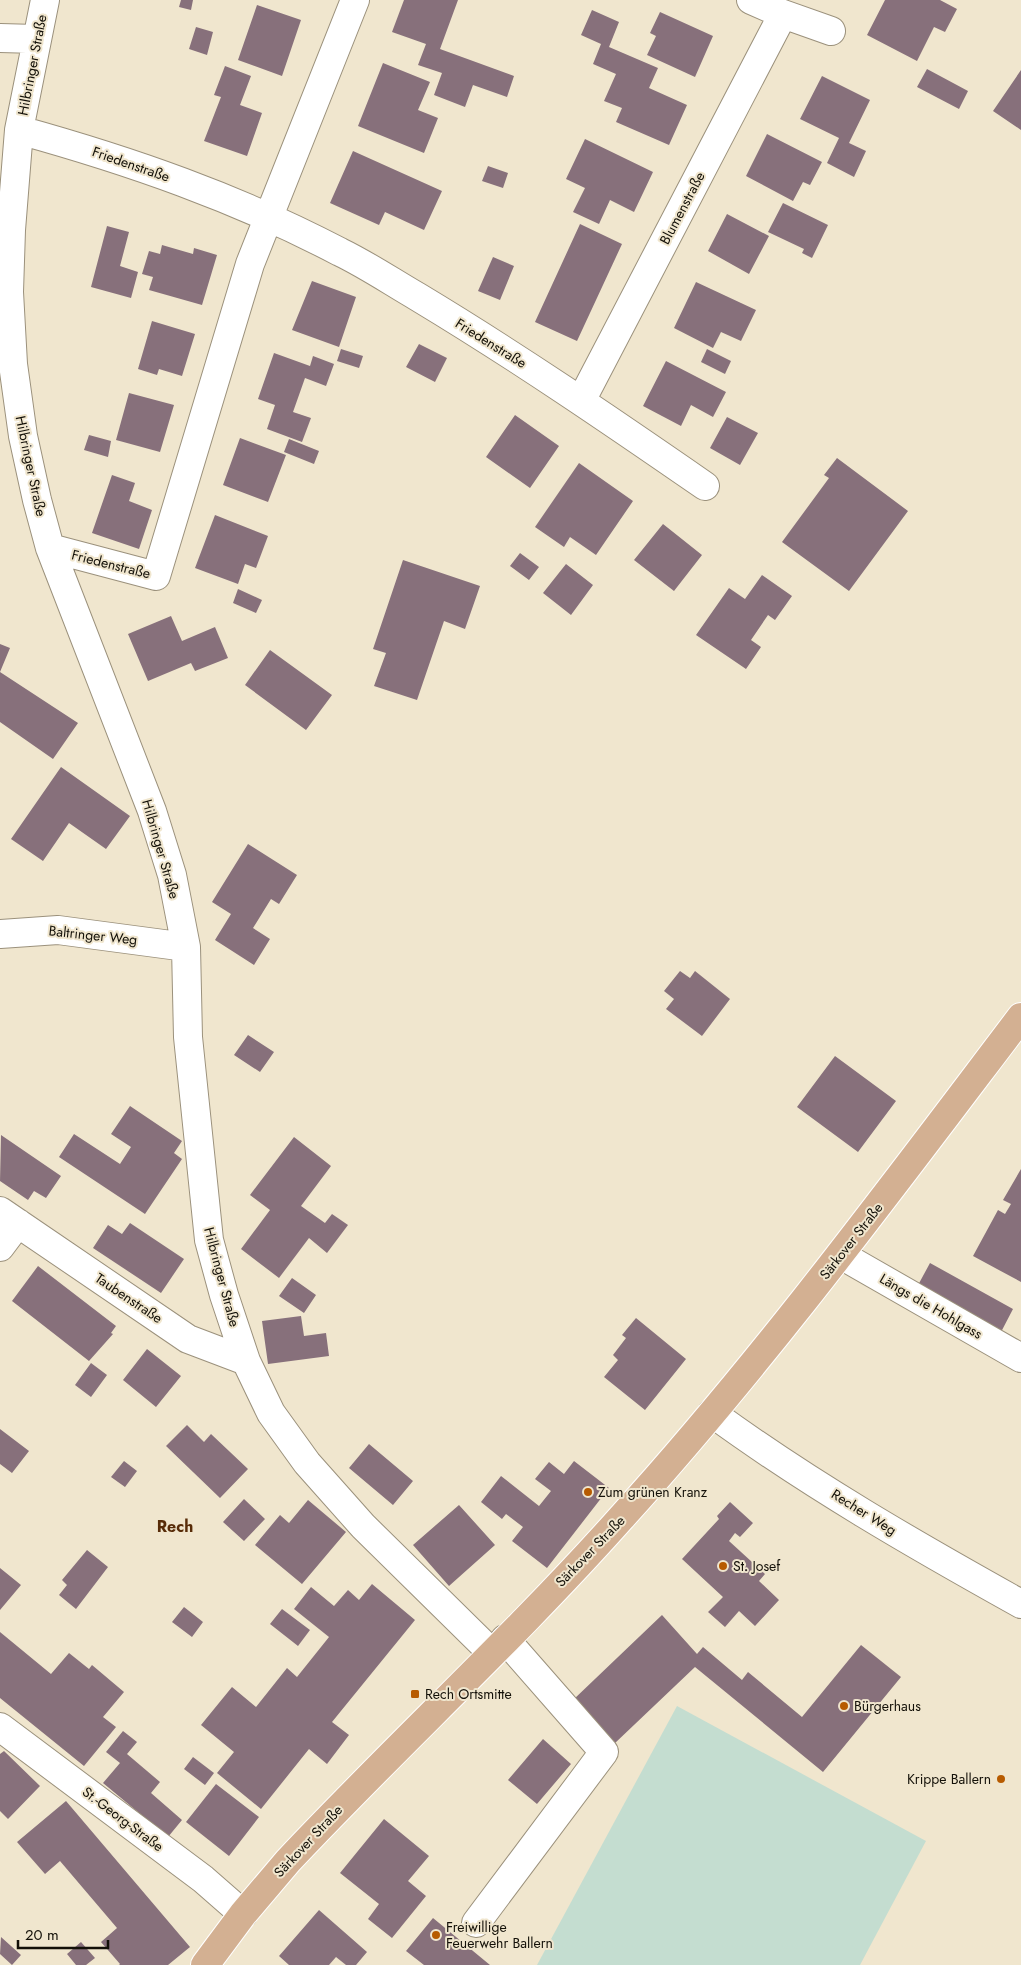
<svg xmlns="http://www.w3.org/2000/svg" width="1021" height="1965" viewBox="0 0 1021 1965" font-family="Jost,sans-serif">
	<style>
		.green { fill: #c4ddd0 }
		.building { fill: #87707b }
		.lines { fill: none; stroke-linecap: round; stroke-linejoin: round }
		.minor-casing { stroke: #9b917c; stroke-width: 30 }
		.major-casing { stroke: #fff; stroke-width: 30 }
		.minor { stroke: #fff; stroke-width: 28 }
		.major { stroke: #d3b092; stroke-width: 28 }
		.poi-dot { fill: #b75b00; stroke: #f0e6ce; stroke-width: 2 }
		.labels { text-anchor: middle; stroke-width: 4; stroke-linejoin: round; paint-order: stroke }
		.street-label { font-size: 14px; fill: #131008; stroke: #f0e6ce }
		.poi-label { font-size: 14px; fill: #131008; stroke: #f0e6ce; text-anchor: start }
		.quarter-label { font-size: 16px; font-weight: bold; fill: #582c08; stroke: #f0e6ce }
	</style>
	<rect width="100%" height="100%" fill="#f0e6ce"/>
	<path class="green" d="M677 1706 926 1841 860 1965H537Z"/>
	<path class="building" d="M181 0H193L191 10 179 7Z
		M404 0H458L440 49 514 76 507 97 473 85 465 107 434 95 442 73 418 65 426 44 392 32Z
		M885 0H940L957 9 945 32 934 27 917 61 867 35Z
		M257 5 301 20 282 76 238 60Z
		M592 10 619 22 609 47 658 68 649 88 687 105 669 145 616 122 622 108 604 101 616 74 593 64 601 44 581 35Z
		M660 12 713 36 695 77 647 55 656 36 650 33Z
		M196 27 213 32 207 55 189 49Z
		M383 63 430 82 418 110 438 118 424 153 358 126Z
		M225 66 251 76 240 105 262 113 247 156 204 141 221 97 214 95Z
		M927 69 968 91 959 109 917 87Z
		M1021 70V130L993 111Z
		M822 76 870 100 849 143 866 151 854 177 827 163 839 138 800 119Z
		M767 134 822 162 810 185 803 182 793 201 746 176Z
		M585 139 653 172 634 212 610 200 599 224 573 212 585 188 566 179Z
		M353 151 442 191 424 230 385 212 379 225 330 203Z
		M488 166 508 173 503 188 482 181Z
		M783 203 828 225 812 258 802 253 804 249 768 232Z
		M727 214 769 236 749 274 708 251Z
		M580 224 622 244 577 341 535 322Z
		M107 226 129 232 120 266 138 272 131 298 91 287Z
		M162 245 193 254 194 248 217 255 202 305 149 290 153 277 142 274 149 251 160 254Z
		M493 257 514 266 500 300 478 291Z
		M312 281 356 297 339 347 292 330Z
		M696 282 756 310 741 341 721 332 713 348 674 328Z
		M152 321 195 334 182 376 159 369 157 375 138 369Z
		M419 344 447 358 435 382 406 367Z
		M341 349 363 356 359 368 337 361Z
		M707 349 731 361 725 374 701 362Z
		M274 353 310 366 313 356 334 364 326 386 305 378 293 412 311 418 302 442 267 429 275 405 258 399Z
		M666 361 726 392 713 417 691 405 681 426 643 406Z
		M129 393 174 405 160 452 116 440Z
		M515 415 559 446 530 488 486 457Z
		M727 417 758 433 740 465 710 448Z
		M89 435 111 441 108 457 84 450Z
		M240 438 286 455 268 502 223 485Z
		M289 439 319 451 314 464 284 452Z
		M837 458 908 511 849 591 782 542 829 478 824 475Z
		M579 463 633 501 596 555 570 537 564 547 535 527Z
		M112 475 135 483 129 501 152 510 139 549 92 533Z
		M215 515 268 536 256 568 245 564 238 584 195 568Z
		M663 524 702 555 674 591 634 560Z
		M520 553 539 567 529 580 510 566Z
		M403 560 480 586 465 629 444 621 417 700 374 686 386 653 373 649Z
		M566 564 593 585 571 615 543 593Z
		M762 575 792 596 775 620 768 615 751 640 761 647 746 669 696 635 729 588 745 599Z
		M238 589 262 600 256 613 233 603Z
		M171 616 182 641 215 627 228 658 195 671 191 663 148 681 128 634Z
		M0 644 10 648 0 672 78 723 53 759 0 722Z
		M270 650 332 695 306 730 245 685Z
		M61 767 130 816 106 849 69 823 43 861 11 839Z
		M248 844 297 875 279 904 271 899 253 928 270 939 254 965 215 940 231 914 212 902Z
		M680 971 690 978 695 971 730 999 702 1036 666 1009 674 999 664 991Z
		M248 1035 274 1052 260 1072 234 1055Z
		M835 1056 896 1101 858 1152 797 1107Z
		M130 1106 182 1141 174 1153 182 1159 145 1214 59 1157 74 1134 120 1164 131 1147 111 1134Z
		M1 1135 61 1176 46 1198 34 1191 28 1200 0 1181Z
		M294 1137 331 1166 301 1206 325 1223 332 1214 348 1225 327 1253 309 1238 279 1278 241 1249 270 1210 250 1195Z
		M1021 1169V1282L973 1256 998 1210 1005 1214 1011 1204 1003 1200Z
		M130 1223 184 1259 161 1293 93 1248 108 1225 122 1234Z
		M930 1263 1013 1309 1000 1334 917 1287Z
		M38 1266 116 1326 111 1333 113 1334 89 1361 12 1301Z
		M292 1278 316 1295 304 1313 279 1296Z
		M301 1316 304 1336 326 1333 329 1356 268 1364 262 1321Z
		M636 1318 686 1359 645 1410 604 1377 618 1360 613 1355 626 1338 622 1335Z
		M147 1349 181 1376 156 1407 123 1380Z
		M91 1363 107 1375 91 1397 75 1385Z
		M187 1425 204 1442 211 1434 248 1469 220 1498 166 1446Z
		M0 1429 29 1451 12 1473 0 1464Z
		M369 1444 413 1481 393 1505 349 1468Z
		M124 1461 137 1471 125 1487 111 1477Z
		M574 1461 609 1488 547 1568 512 1541 523 1527 506 1514 502 1519 481 1502 501 1476 539 1506 551 1491 535 1479 549 1462 564 1474Z
		M244 1499 265 1519 244 1541 223 1522Z
		M308 1500 346 1532 302 1584 255 1545 280 1515 289 1523Z
		M730 1502 753 1523 740 1537 735 1533 729 1541 765 1574 759 1581 779 1600 755 1626 739 1611 725 1627 708 1612 723 1597 682 1559 719 1519 717 1516Z
		M459 1505 495 1545 449 1586 413 1545Z
		M87 1550 108 1567 76 1609 59 1595 67 1585 62 1580Z
		M0 1568 21 1585 0 1610Z
		M372 1584 415 1620 332 1722 349 1735 327 1764 309 1749 261 1809 217 1773 234 1752 201 1725 232 1687 256 1707 287 1668 297 1677 329 1637 294 1609 311 1587 334 1606 348 1590 359 1600Z
		M184 1607 203 1622 192 1637 172 1622Z
		M282 1609 310 1630 298 1646 270 1624Z
		M662 1615 697 1654 703 1647 742 1680 748 1672 802 1717 861 1645 901 1677 823 1772 695 1667 614 1744 573 1700Z
		M0 1632 51 1674 69 1653 89 1669 92 1665 124 1692 103 1717 116 1727 84 1766 0 1698Z
		M123 1731 137 1742 127 1754 160 1782 151 1793 182 1820 168 1837 103 1783 120 1763 106 1752Z
		M543 1739 571 1764 537 1804 508 1780Z
		M4 1751 40 1786 8 1819 0 1811V1754Z
		M193 1757 214 1773 205 1785 184 1769Z
		M216 1784 259 1817 229 1856 186 1822Z
		M66 1801 190 1947 168 1965H119L120 1964 101 1942 117 1928 60 1861 45 1874 17 1842Z
		M384 1819 429 1856 408 1881 426 1896 392 1938 368 1919 379 1904 340 1873Z
		M319 1910 367 1952 356 1965H346L336 1957 329 1965H289L279 1956Z
		M433 1918 490 1965H424L406 1951Z
		M1 1937 21 1955 12 1965 0 1954Z
		M81 1942 95 1958 86 1965H76L67 1954Z"/>
	<g class="lines">
		<defs>
			<path id="minor" d="M45 0 19 130 11 230 9 292 13 364 23 436 37 500 50 548 152 811 172 875 186 947 188 1037 209 1240 224 1295 246 1361 271 1413 307 1463 363 1526 491 1652
				M751 0 783 14 831 31
				M0 38 36 39
				M19 130C131 161 237 198 340 252 367 265 392 282 418 297 516 356 611 421 705 486
				M581 401 783 14
				M50 548 156 576 250 264 355 0
				M0 934 58 930 186 947
				M0 1211 188 1339 246 1361
				M0 1247 18 1223
				M841 1255 1021 1358
				M712 1413C809 1484 915 1545 1021 1604
				M0 1727 203 1879 243 1914
				M476 1923 604 1752 505 1639"/>
			<path id="major" d="M205 1965 243 1914 288 1861C397 1745 515 1637 621 1518 764 1360 892 1187 1021 1017"/>
		</defs>
		<use href="#minor" class="minor-casing"/>
		<use href="#major" class="major-casing"/>
		<use href="#minor" class="minor"/>
		<use href="#major" class="major"/>
	</g>
	<g class="poi-dot">
		<circle cx="588" cy="1492" r="5"/>
		<circle cx="723" cy="1566" r="5"/>
		<rect x="410" y="1689" width="10" height="10" rx="2.5"/>
		<circle cx="844" cy="1706" r="5"/>
		<circle cx="1001" cy="1779" r="5"/>
		<circle cx="436" cy="1935" r="5"/>
	</g>
	<g class="labels">
		<g class="street-label">
			<text transform="translate(32 65) rotate(-79)" y="5">Hilbringer Straße</text>
			<text transform="translate(131 164) rotate(19)" y="5">Friedenstraße</text>
			<text transform="translate(682 208) rotate(-62)" y="5">Blumenstraße</text>
			<text transform="translate(491 343) rotate(32)" y="5">Friedenstraße</text>
			<text transform="translate(31 466) rotate(78)" y="5">Hilbringer Straße</text>
			<text transform="translate(111 564) rotate(14)" y="5">Friedenstraße</text>
			<text transform="translate(161 849) rotate(74)" y="5">Hilbringer Straße</text>
			<text transform="translate(93 935) rotate(6)" y="5">Baltringer Weg</text>
			<text transform="translate(851 1241) rotate(-52)" y="5">Särkover Straße</text>
			<text transform="translate(222 1277) rotate(75)" y="5">Hilbringer Straße</text>
			<text transform="translate(129 1298) rotate(34)" y="5">Taubenstraße</text>
			<text transform="translate(931 1306) rotate(30)" y="5">Längs die Hohlgass</text>
			<text transform="translate(864 1512) rotate(32)" y="5">Recher Weg</text>
			<text transform="translate(590 1551) rotate(-46)" y="5">Särkover Straße</text>
			<text transform="translate(123 1819) rotate(37)" y="5">St.-Georg-Straße</text>
			<text transform="translate(308 1841) rotate(-47)" y="5">Särkover Straße</text>
		</g>
		<g class="poi-label">
			<text x="598" y="1497">Zum grünen Kranz</text>
			<text x="733" y="1571">St. Josef</text>
			<text x="425" y="1699">Rech Ortsmitte</text>
			<text x="854" y="1711">Bürgerhaus</text>
			<text x="991" y="1784" text-anchor="end">Krippe Ballern</text>
			<text x="446" y="1932">Freiwillige<tspan x="446" dy="16">Feuerwehr Ballern</tspan></text>
		</g>
		<g class="quarter-label">
			<text x="175" y="1532">Rech</text>
		</g>
	</g>
	<path d="M18 1940v8h90v-8" fill="none" stroke="#131008" stroke-width="2.5"/>
	<text x="25" y="1940" font-size="15" fill="#131008" stroke="#f0e6ce" stroke-width="4" paint-order="stroke">20 m</text>
</svg>
